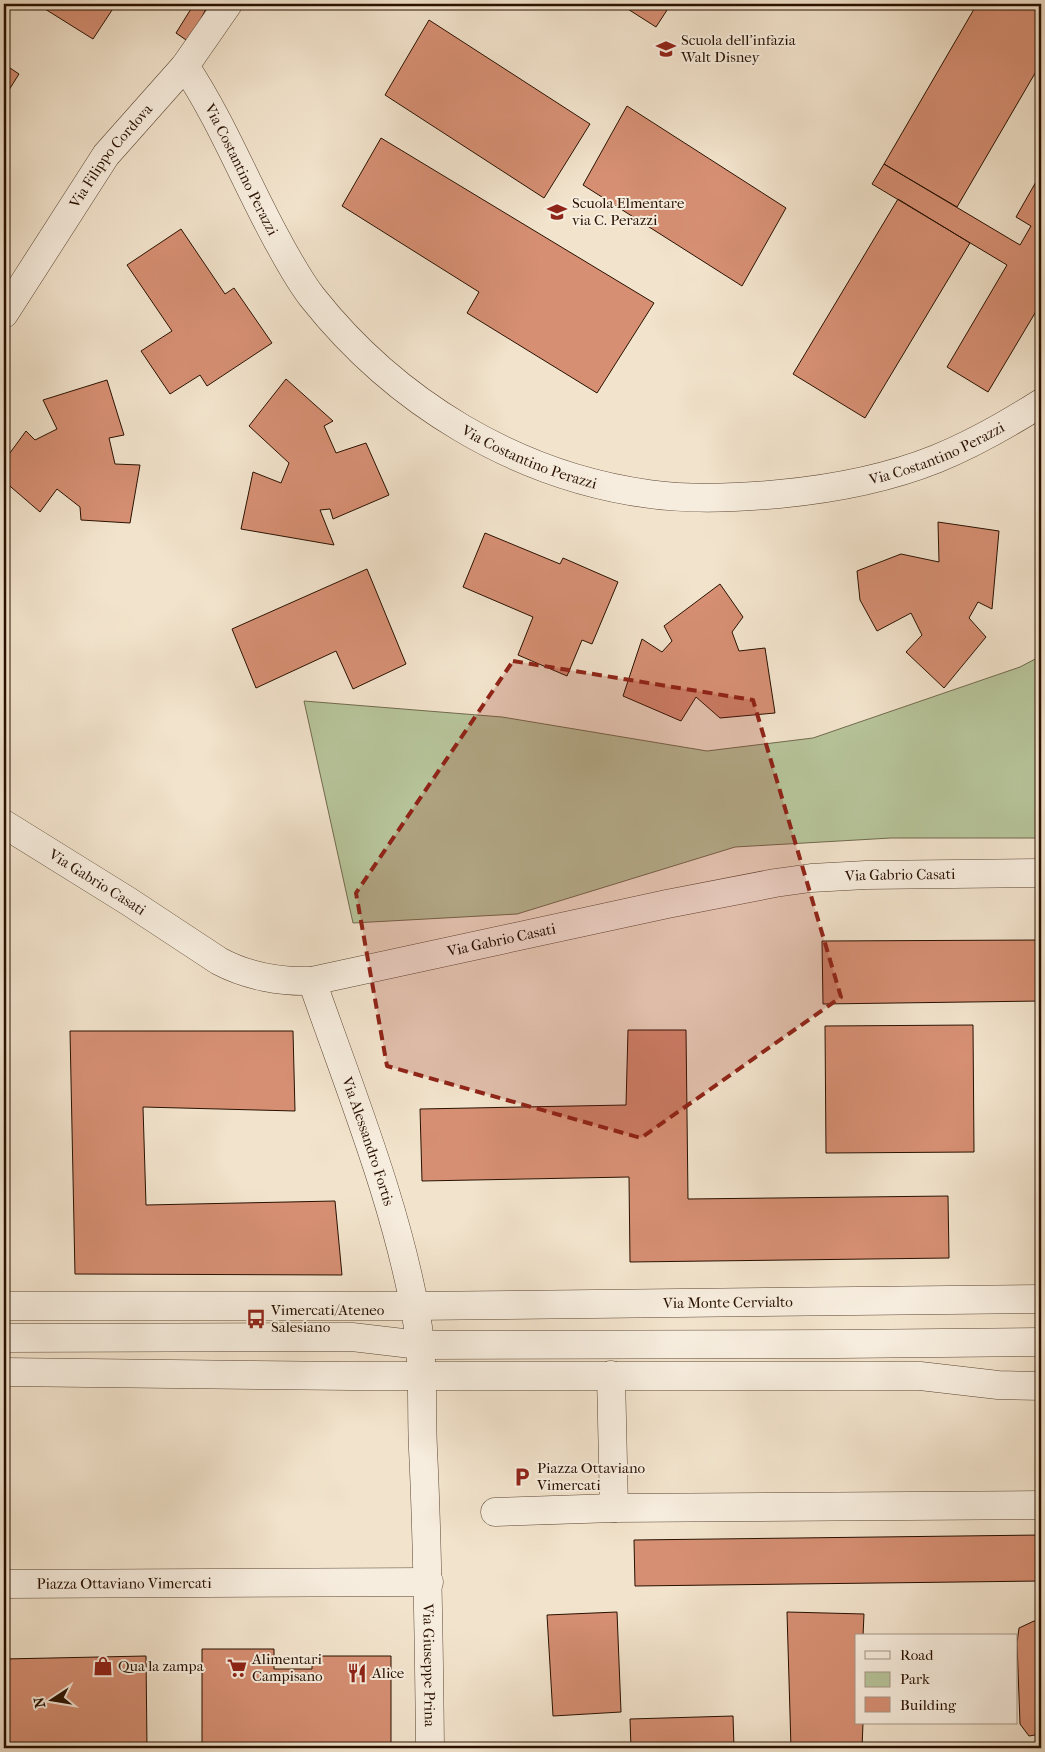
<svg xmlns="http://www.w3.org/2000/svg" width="1045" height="1752" viewBox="0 0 1045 1752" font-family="'IM FELL French Canon',serif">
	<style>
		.green { fill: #b7c49a; stroke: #706a4d }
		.building { fill: #d68f73; stroke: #291100 }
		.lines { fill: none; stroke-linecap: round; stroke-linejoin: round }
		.minor-casing { stroke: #5b4633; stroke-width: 29 }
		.minor { stroke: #f7edde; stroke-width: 28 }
		.marked { fill: #8f2418; fill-opacity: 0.2; stroke: #8f2418; stroke-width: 4; stroke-dasharray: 10 6; stroke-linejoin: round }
		.labels { text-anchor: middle; stroke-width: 4; stroke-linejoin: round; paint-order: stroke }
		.poi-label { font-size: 15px; fill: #291100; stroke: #f7edde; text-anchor: start }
		.street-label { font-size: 15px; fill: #291100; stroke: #f7edde }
	</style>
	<rect width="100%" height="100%" fill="#f2e3cc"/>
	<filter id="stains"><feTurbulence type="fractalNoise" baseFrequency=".004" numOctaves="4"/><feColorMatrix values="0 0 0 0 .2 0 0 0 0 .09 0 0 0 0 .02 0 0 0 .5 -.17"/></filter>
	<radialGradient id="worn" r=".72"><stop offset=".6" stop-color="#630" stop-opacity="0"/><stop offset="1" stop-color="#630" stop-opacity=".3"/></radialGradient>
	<path class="green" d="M1041 656V838H891L735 847 517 914 353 923 304 701 502 717 707 751 813 738 1020 667Z"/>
	<path class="building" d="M37 4H116L93 39Z
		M194 4H204L207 7 189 42 176 33Z
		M620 4H671L656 27Z
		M977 4H1032L1041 9V63L957 207 884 164Z
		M429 20 590 124 544 198 385 95Z
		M4 64 19 74 4 98Z
		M627 106 786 208 742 286 583 185Z
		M381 138 654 303 597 393 467 313 479 292 342 206Z
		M884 164 1020 245 1031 226 1016 217 1041 173V303L988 392 947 367 1007 265 872 184Z
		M898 199 970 243 865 418 793 374Z
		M181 229 225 294 234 288 272 343 207 386 200 375 170 394 141 351 172 331 127 265Z
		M286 379 333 421 324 426 336 453 366 443 389 495 333 519 330 509 320 510 334 545 241 529 253 472 281 483 289 463 249 426Z
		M107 380 124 435 109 438 115 464 140 465 130 523 81 520 80 507 57 489 40 512 4 481V461L26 431 35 440 57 429 43 400Z
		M938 522 999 531 992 609 978 602 969 618 986 637 944 688 906 652 922 635 911 613 877 631 860 600 857 571 901 554 939 562Z
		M485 533 560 564 563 558 618 582 592 644 582 640 567 676 518 655 533 617 463 587Z
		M367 569 406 664 353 689 336 651 256 688 232 629Z
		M720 584 743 617 732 632 739 651 765 648 775 713 720 718 696 697 681 721 623 696 642 639 662 652 672 641 664 626Z
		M1041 940V1001L823 1004 822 941Z
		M973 1025 974 1152 826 1153 825 1026Z
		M628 1030H686L688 1199 948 1196 949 1258 630 1262 629 1177 422 1181 420 1109 626 1105Z
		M70 1031H293L295 1111 143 1107 146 1205 335 1201 342 1275 75 1274Z
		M1041 1535V1581L635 1586 634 1540Z
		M617 1612 621 1712 553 1716 547 1615Z
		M787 1612 864 1614 863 1636H856V1723H863L862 1748H791Z
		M1034 1621H1041V1734L1029 1736 1020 1724 1017 1643 1019 1628Z
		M202 1649H274V1669H312V1656H391V1748H202Z
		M146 1656 147 1748H4V1659Z
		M733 1716 734 1748H631L630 1719Z"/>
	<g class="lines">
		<defs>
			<g id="minor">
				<path id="s1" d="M185 66C221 120 245 181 276 238 287 258 298 279 312 297 395 402 516 476 649 494 692 500 736 498 779 494 832 489 886 479 936 459 973 444 1008 424 1041 403"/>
				<path id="s2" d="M4 314 106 155 185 66 228 4"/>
				<path id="s3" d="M4 824 128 901 219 961C247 976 281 982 312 981L667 904 775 883 811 878 866 875 1041 873"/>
				<path id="s4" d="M312 981C351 1093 399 1210 418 1327 424 1368 421 1408 423 1449 428 1549 429 1648 430 1748"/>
				<path id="s5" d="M4 1306H414L1041 1299"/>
				<path d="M4 1338 352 1337 420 1345 839 1344 1041 1342"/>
				<path d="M4 1372 351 1376H920L998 1385 1041 1386"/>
				<path d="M611 1375 614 1508"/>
				<path d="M495 1512 614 1508 1041 1505"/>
				<path id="s6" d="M4 1584 429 1582"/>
			</g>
		</defs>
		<use href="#minor" class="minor-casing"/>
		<use href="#minor" class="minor"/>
	</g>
	<path class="marked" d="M513 661 753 700 841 997 641 1138 387 1066 356 893Z"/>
	<defs>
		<symbol id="school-bare" viewBox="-9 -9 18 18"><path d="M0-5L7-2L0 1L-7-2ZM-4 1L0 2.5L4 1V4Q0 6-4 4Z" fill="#8f2418" stroke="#f7edde" stroke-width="2.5" paint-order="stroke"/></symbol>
		<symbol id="bus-bare" viewBox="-9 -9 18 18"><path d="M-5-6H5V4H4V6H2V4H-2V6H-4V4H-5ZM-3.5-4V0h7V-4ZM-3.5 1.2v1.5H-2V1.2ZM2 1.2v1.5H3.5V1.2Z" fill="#8f2418" stroke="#f7edde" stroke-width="2.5" paint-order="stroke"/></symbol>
		<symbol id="parking-bare" viewBox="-9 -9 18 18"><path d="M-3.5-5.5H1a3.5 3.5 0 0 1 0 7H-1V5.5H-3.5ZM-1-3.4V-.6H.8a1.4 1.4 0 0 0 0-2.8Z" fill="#8f2418" stroke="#f7edde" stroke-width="2.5" paint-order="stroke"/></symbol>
		<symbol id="shop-bare" viewBox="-9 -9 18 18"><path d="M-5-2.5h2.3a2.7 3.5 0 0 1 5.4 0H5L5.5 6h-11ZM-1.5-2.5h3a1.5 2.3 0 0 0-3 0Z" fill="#8f2418" stroke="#f7edde" stroke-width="2.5" paint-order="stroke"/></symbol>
		<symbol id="supermarket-bare" viewBox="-9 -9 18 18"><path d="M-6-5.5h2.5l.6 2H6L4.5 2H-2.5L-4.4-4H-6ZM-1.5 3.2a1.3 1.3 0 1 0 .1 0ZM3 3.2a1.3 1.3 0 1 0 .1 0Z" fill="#8f2418" stroke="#f7edde" stroke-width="2.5" paint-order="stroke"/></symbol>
		<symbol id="restaurant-bare" viewBox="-9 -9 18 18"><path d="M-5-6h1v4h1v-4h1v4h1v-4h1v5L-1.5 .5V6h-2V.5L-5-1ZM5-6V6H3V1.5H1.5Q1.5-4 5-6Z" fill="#8f2418" stroke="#f7edde" stroke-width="2.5" paint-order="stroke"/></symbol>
	</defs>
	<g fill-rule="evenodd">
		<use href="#school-bare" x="652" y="35" width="28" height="28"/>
		<use href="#school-bare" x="543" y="198" width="28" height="28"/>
		<use href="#bus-bare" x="242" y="1305" width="28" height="28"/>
		<use href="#parking-bare" x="508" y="1463" width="28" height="28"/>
		<use href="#shop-bare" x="89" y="1652" width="28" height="28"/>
		<use href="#supermarket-bare" x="223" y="1654" width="28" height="28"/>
		<use href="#restaurant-bare" x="343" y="1659" width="28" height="28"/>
	</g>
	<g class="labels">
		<g class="poi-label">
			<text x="681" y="45">Scuola dell'infazia<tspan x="681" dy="17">Walt Disney</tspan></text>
			<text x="572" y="208">Scuola Elmentare<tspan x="572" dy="17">via C. Perazzi</tspan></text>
			<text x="271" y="1315">Vimercati/Ateneo<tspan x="271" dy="17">Salesiano</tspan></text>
			<text x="537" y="1473">Piazza Ottaviano<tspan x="537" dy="17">Vimercati</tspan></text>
			<text x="252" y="1664">Alimentari<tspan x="252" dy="17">Campisano</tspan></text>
			<text x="118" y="1671">Qua la zampa</text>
			<text x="372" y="1678">Alice</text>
		</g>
		<g class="street-label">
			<text dy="5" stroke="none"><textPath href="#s2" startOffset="191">Via Filippo Cordova</textPath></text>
			<text dy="5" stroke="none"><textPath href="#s1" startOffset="118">Via Costantino Perazzi</textPath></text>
			<text dy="5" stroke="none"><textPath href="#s1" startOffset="958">Via Costantino Perazzi</textPath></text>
			<text dy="5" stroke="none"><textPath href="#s1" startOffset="538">Via Costantino Perazzi</textPath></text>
			<text dy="5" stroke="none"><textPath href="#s3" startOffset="950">Via Gabrio Casati</textPath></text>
			<text dy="5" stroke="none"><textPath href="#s3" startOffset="110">Via Gabrio Casati</textPath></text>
			<text dy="5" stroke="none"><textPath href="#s3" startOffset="545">Via Gabrio Casati</textPath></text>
			<text dy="5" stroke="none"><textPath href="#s4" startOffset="170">Via Alessandro Fortis</textPath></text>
			<text dy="5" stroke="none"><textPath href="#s5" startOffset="724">Via Monte Cervialto</textPath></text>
			<text dy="5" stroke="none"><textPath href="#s6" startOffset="120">Piazza Ottaviano Vimercati</textPath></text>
			<text dy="5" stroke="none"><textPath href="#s4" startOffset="701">Via Giuseppe Prina</textPath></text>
		</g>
	</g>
	<rect width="1045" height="1752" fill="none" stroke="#f2e3cc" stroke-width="20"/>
	<rect x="5" y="5" width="1035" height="1742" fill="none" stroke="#291100" stroke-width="2.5"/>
	<rect x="10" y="10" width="1025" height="1732" fill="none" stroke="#291100"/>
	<rect x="855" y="1634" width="162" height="90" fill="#f7edde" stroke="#a59585"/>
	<rect x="865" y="1651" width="25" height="8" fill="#f7edde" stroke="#a59585"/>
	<text x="900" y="1660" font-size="15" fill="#291100">Road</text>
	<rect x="865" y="1672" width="25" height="15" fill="#b7c49a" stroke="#a59585"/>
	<text x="900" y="1684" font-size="15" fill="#291100">Park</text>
	<rect x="865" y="1697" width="25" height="15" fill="#d68f73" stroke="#a59585"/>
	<text x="900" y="1710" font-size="15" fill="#291100">Building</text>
	<g transform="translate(52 1700) rotate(258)" stroke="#f7edde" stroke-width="4" paint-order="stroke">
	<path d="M0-4L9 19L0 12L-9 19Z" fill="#291100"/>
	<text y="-8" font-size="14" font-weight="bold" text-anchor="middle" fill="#291100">N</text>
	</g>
	<rect width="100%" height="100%" filter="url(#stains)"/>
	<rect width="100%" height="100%" fill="url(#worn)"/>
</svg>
